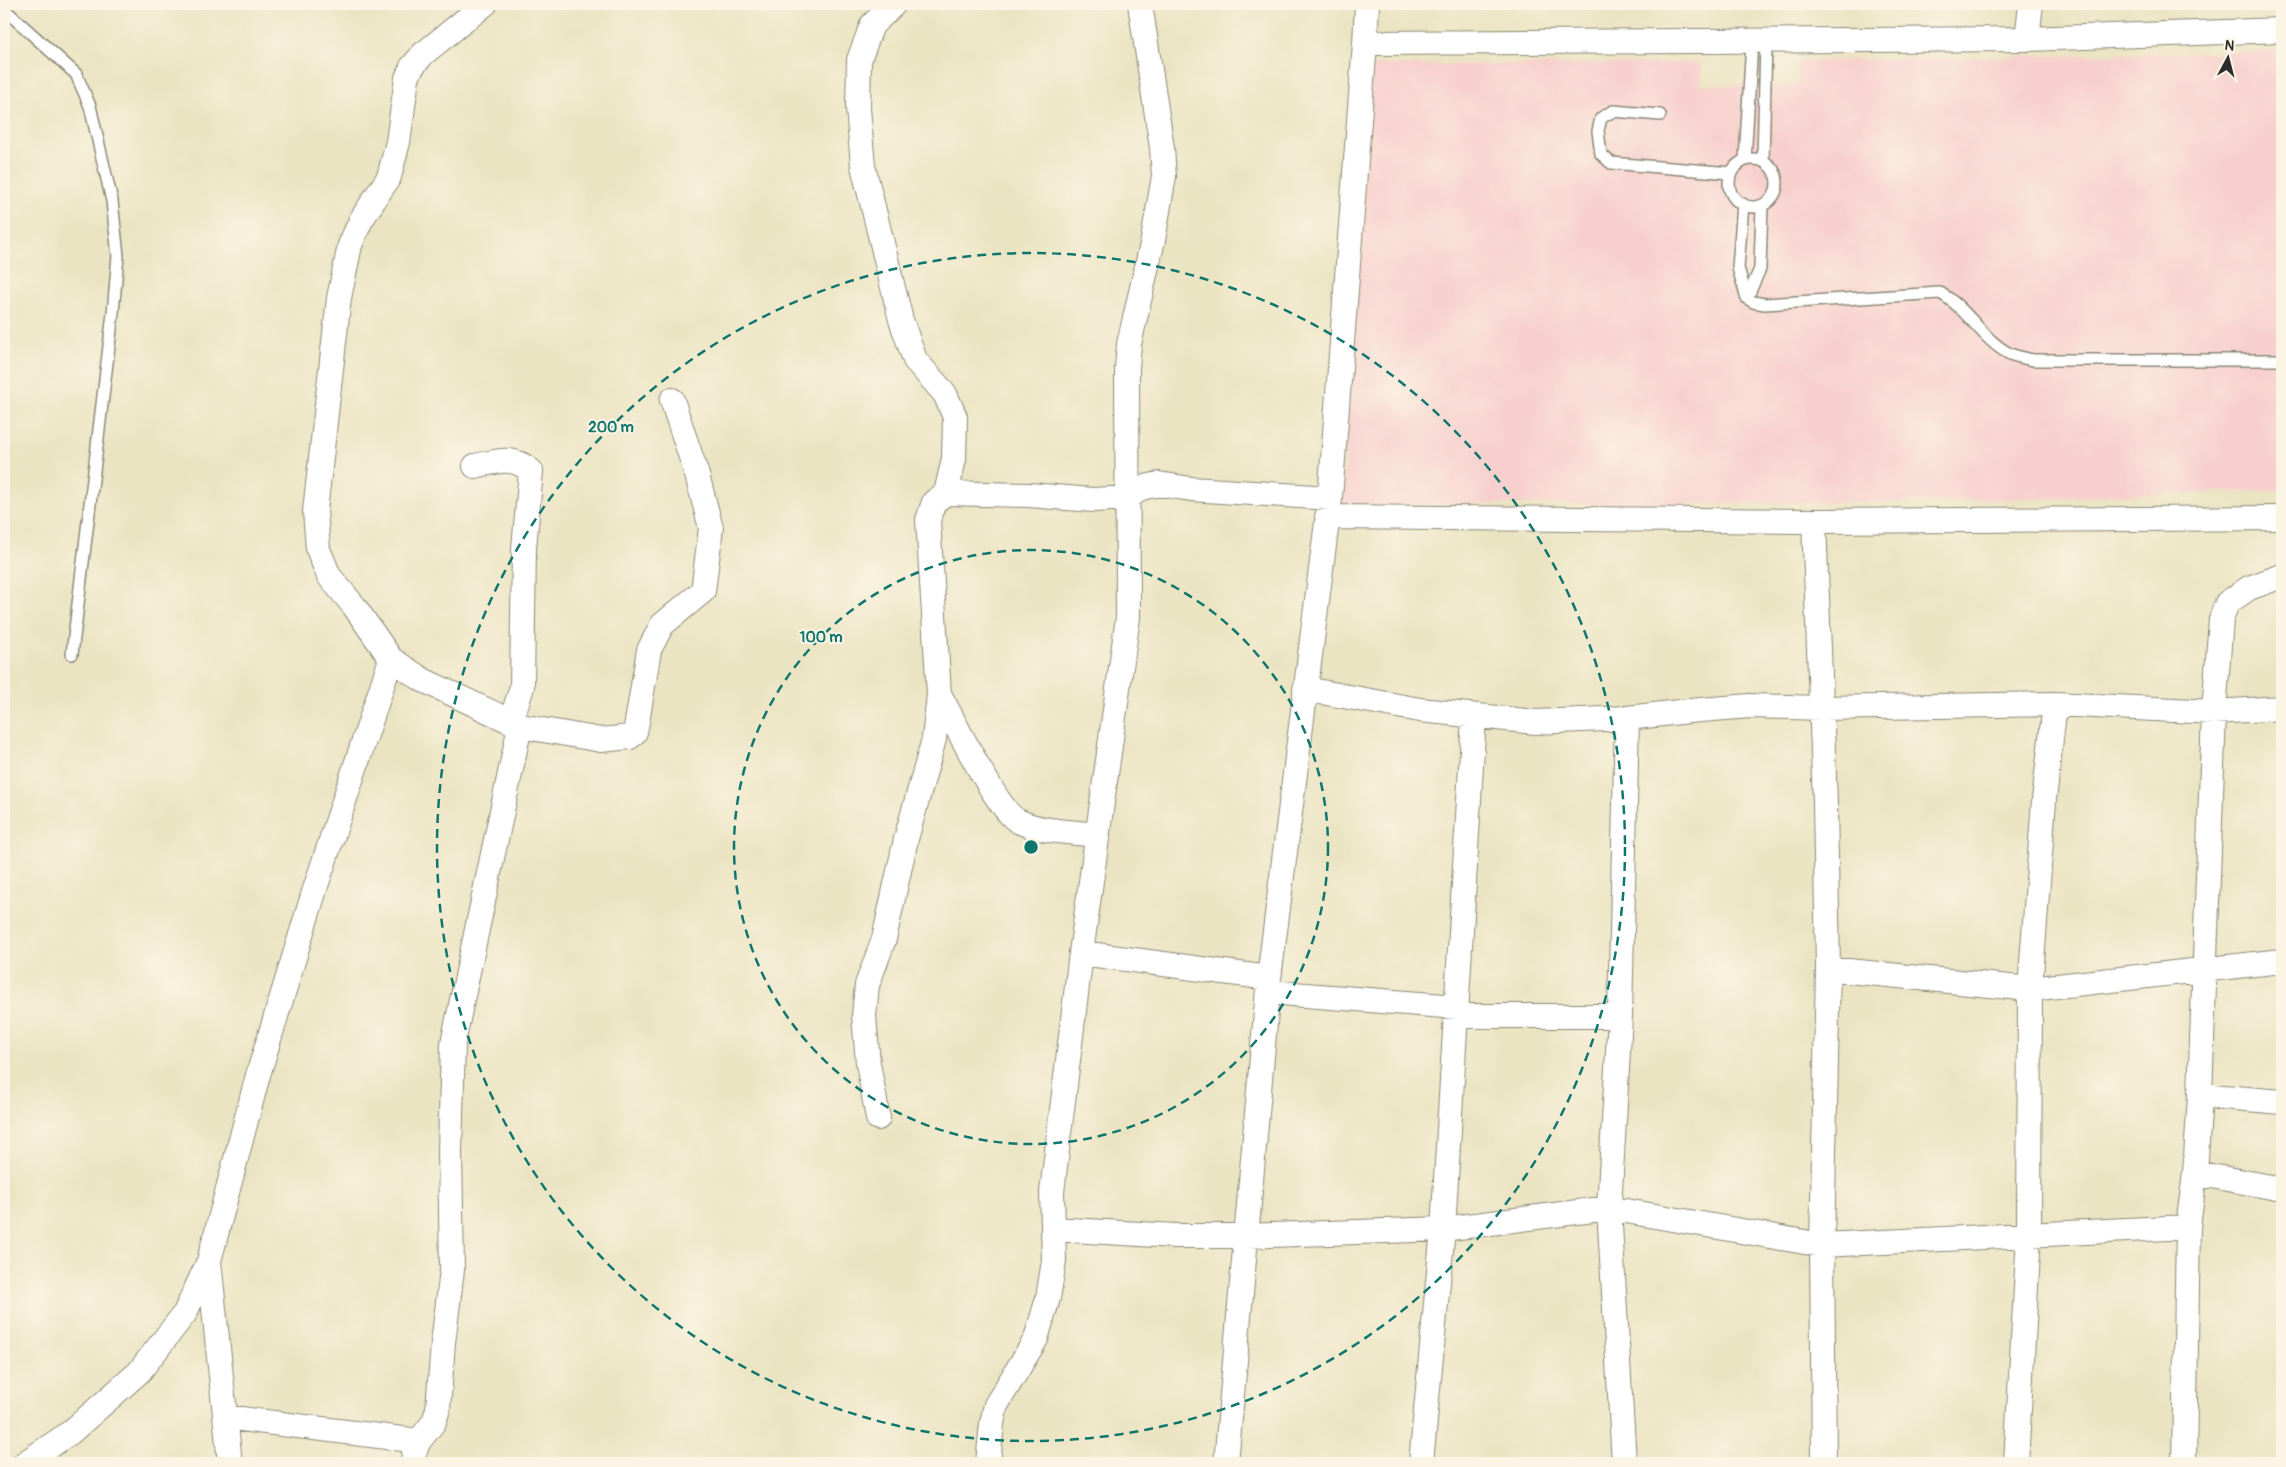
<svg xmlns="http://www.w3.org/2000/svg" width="2286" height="1467" viewBox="0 0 2286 1467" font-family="Pangolin,sans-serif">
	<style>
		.built { fill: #f7d0cd }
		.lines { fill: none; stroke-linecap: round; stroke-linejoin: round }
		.lane-casing { stroke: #8b8877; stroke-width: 14 }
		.street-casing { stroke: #8b8877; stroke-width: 26 }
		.lane { stroke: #fff; stroke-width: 11 }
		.street { stroke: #fff; stroke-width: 24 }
		.ring { fill: none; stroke: #0f766e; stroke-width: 2.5; stroke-dasharray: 9 6 }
		.centre { fill: #0f766e; stroke: #fcf5e5; stroke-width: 2.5 }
		.ring-label { font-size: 15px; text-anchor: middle; font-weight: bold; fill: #0f766e; stroke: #fcf5e5; stroke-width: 4; stroke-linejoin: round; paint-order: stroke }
	</style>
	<rect width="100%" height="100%" fill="#fcf5e5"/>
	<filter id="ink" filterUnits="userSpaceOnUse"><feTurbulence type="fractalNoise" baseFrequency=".02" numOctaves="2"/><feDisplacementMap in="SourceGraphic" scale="10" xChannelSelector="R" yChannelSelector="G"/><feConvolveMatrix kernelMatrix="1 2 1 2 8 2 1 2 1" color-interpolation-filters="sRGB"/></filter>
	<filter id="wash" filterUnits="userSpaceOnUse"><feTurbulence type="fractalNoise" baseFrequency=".0096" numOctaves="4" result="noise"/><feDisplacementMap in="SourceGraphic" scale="20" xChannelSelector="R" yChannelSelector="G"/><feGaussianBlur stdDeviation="1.12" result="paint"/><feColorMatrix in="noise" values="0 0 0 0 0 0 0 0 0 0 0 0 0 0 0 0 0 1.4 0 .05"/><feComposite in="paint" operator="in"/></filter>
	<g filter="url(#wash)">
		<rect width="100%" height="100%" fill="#ebe4c3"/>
		<path class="built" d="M2282 51V490L1919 502 1342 505 1372 65 1702 63 1701 85H1797V61Z"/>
	</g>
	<g filter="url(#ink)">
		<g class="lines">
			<defs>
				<path id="lane" d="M4 9 76 74 90 106 112 201 118 256 113 313 72 654
					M1660 115 1613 111 1601 118 1598 131 1601 154 1611 163 1731 173
					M1729 183a24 24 0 1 1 48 0a24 24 0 1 1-48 0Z
					M1745 160 1752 42
					M1763 161 1766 42
					M1743 204 1738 268 1747 298 1753 302 1765 304 1940 293C1968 308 1982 340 2010 354 2017 357 2026 358 2033 360H2282
					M1747 298 1760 269 1762 205"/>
				<path id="street" d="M485 4 423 54 412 67 407 78 398 142 389 177 361 220 350 245 339 298 315 511 318 549 329 576 354 606 391 659 423 680 520 726 601 740 630 737 635 732 637 722 649 650 662 625 703 591 711 528 697 475 672 400
					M894 4 872 25 859 60 858 108 863 166 901 320 915 360 945 394 955 417 954 459 946 493
					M2027 39 2031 4
					M1365 43 2027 39 2282 30
					M475 466C497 461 513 455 531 471L524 548 522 687 511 721
					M1327 517 1814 521 2282 518
					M1814 521 1825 803 1828 969 1822 1245 1824 1463
					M1305 689 1420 710 1536 722 1627 718 1689 711 1750 706 1821 708 2055 704 2214 712 2282 708
					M939 694C952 717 998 812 1018 821 1041 832 1072 832 1098 835
					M1081 953 1269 978
					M1828 969 2030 989 2282 961
					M1268 992 1457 1007
					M1456 1016H1620
					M2200 1095 2282 1102
					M878 1118 868 1063 864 1016 867 985 884 939 906 839 934 739 939 694 928 520 934 502 946 493 1029 495 1093 500 1128 498 1141 488 1159 484 1191 489 1330 498
					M2195 1173 2282 1189
					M1053 1229 1175 1236H1246L1443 1229 1609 1208 1822 1245 2188 1227
					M209 1261 230 1463
					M225 1417 419 1441
					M25 1463 71 1432 139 1372 185 1313 209 1261 258 1075 315 889 391 659
					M413 1463 414 1453 419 1441 434 1422 438 1409 443 1343 452 1270 450 1151 453 1043 520 726
					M988 1463 992 1423 996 1405 1036 1339 1048 1298 1054 1261 1052 1192 1081 953 1128 617 1127 368 1129 344 1153 240 1164 176 1162 148 1140 4
					M1226 1463 1269 978 1330 498 1365 43 1367 4
					M1421 1463 1443 1229 1474 717
					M1624 1463 1609 1208 1620 1016 1627 718
					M2016 1463 2029 1235 2030 989 2044 800 2055 704
					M2184 1463 2188 1227 2195 1173 2200 1095 2214 712 2221 619 2227 603 2249 588 2282 576"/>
			</defs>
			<use href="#lane" class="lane-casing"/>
			<use href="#street" class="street-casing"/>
			<use href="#lane" class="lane"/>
			<use href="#street" class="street"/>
		</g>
	</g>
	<g class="ring">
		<circle cx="1031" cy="847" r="297"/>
		<circle cx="1031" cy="847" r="594"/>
	</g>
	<circle cx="1031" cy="847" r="8" class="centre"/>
	<g class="ring-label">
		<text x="611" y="432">200 m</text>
		<text x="821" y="642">100 m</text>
	</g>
	<rect width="2286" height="1467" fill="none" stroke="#fcf5e5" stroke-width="20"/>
	<g transform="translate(2228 58) rotate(7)" stroke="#fcf5e5" stroke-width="4" paint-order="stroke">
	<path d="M0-4L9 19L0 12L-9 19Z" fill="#2b2b2b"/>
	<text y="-8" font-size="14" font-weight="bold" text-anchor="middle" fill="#2b2b2b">N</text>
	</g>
</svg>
